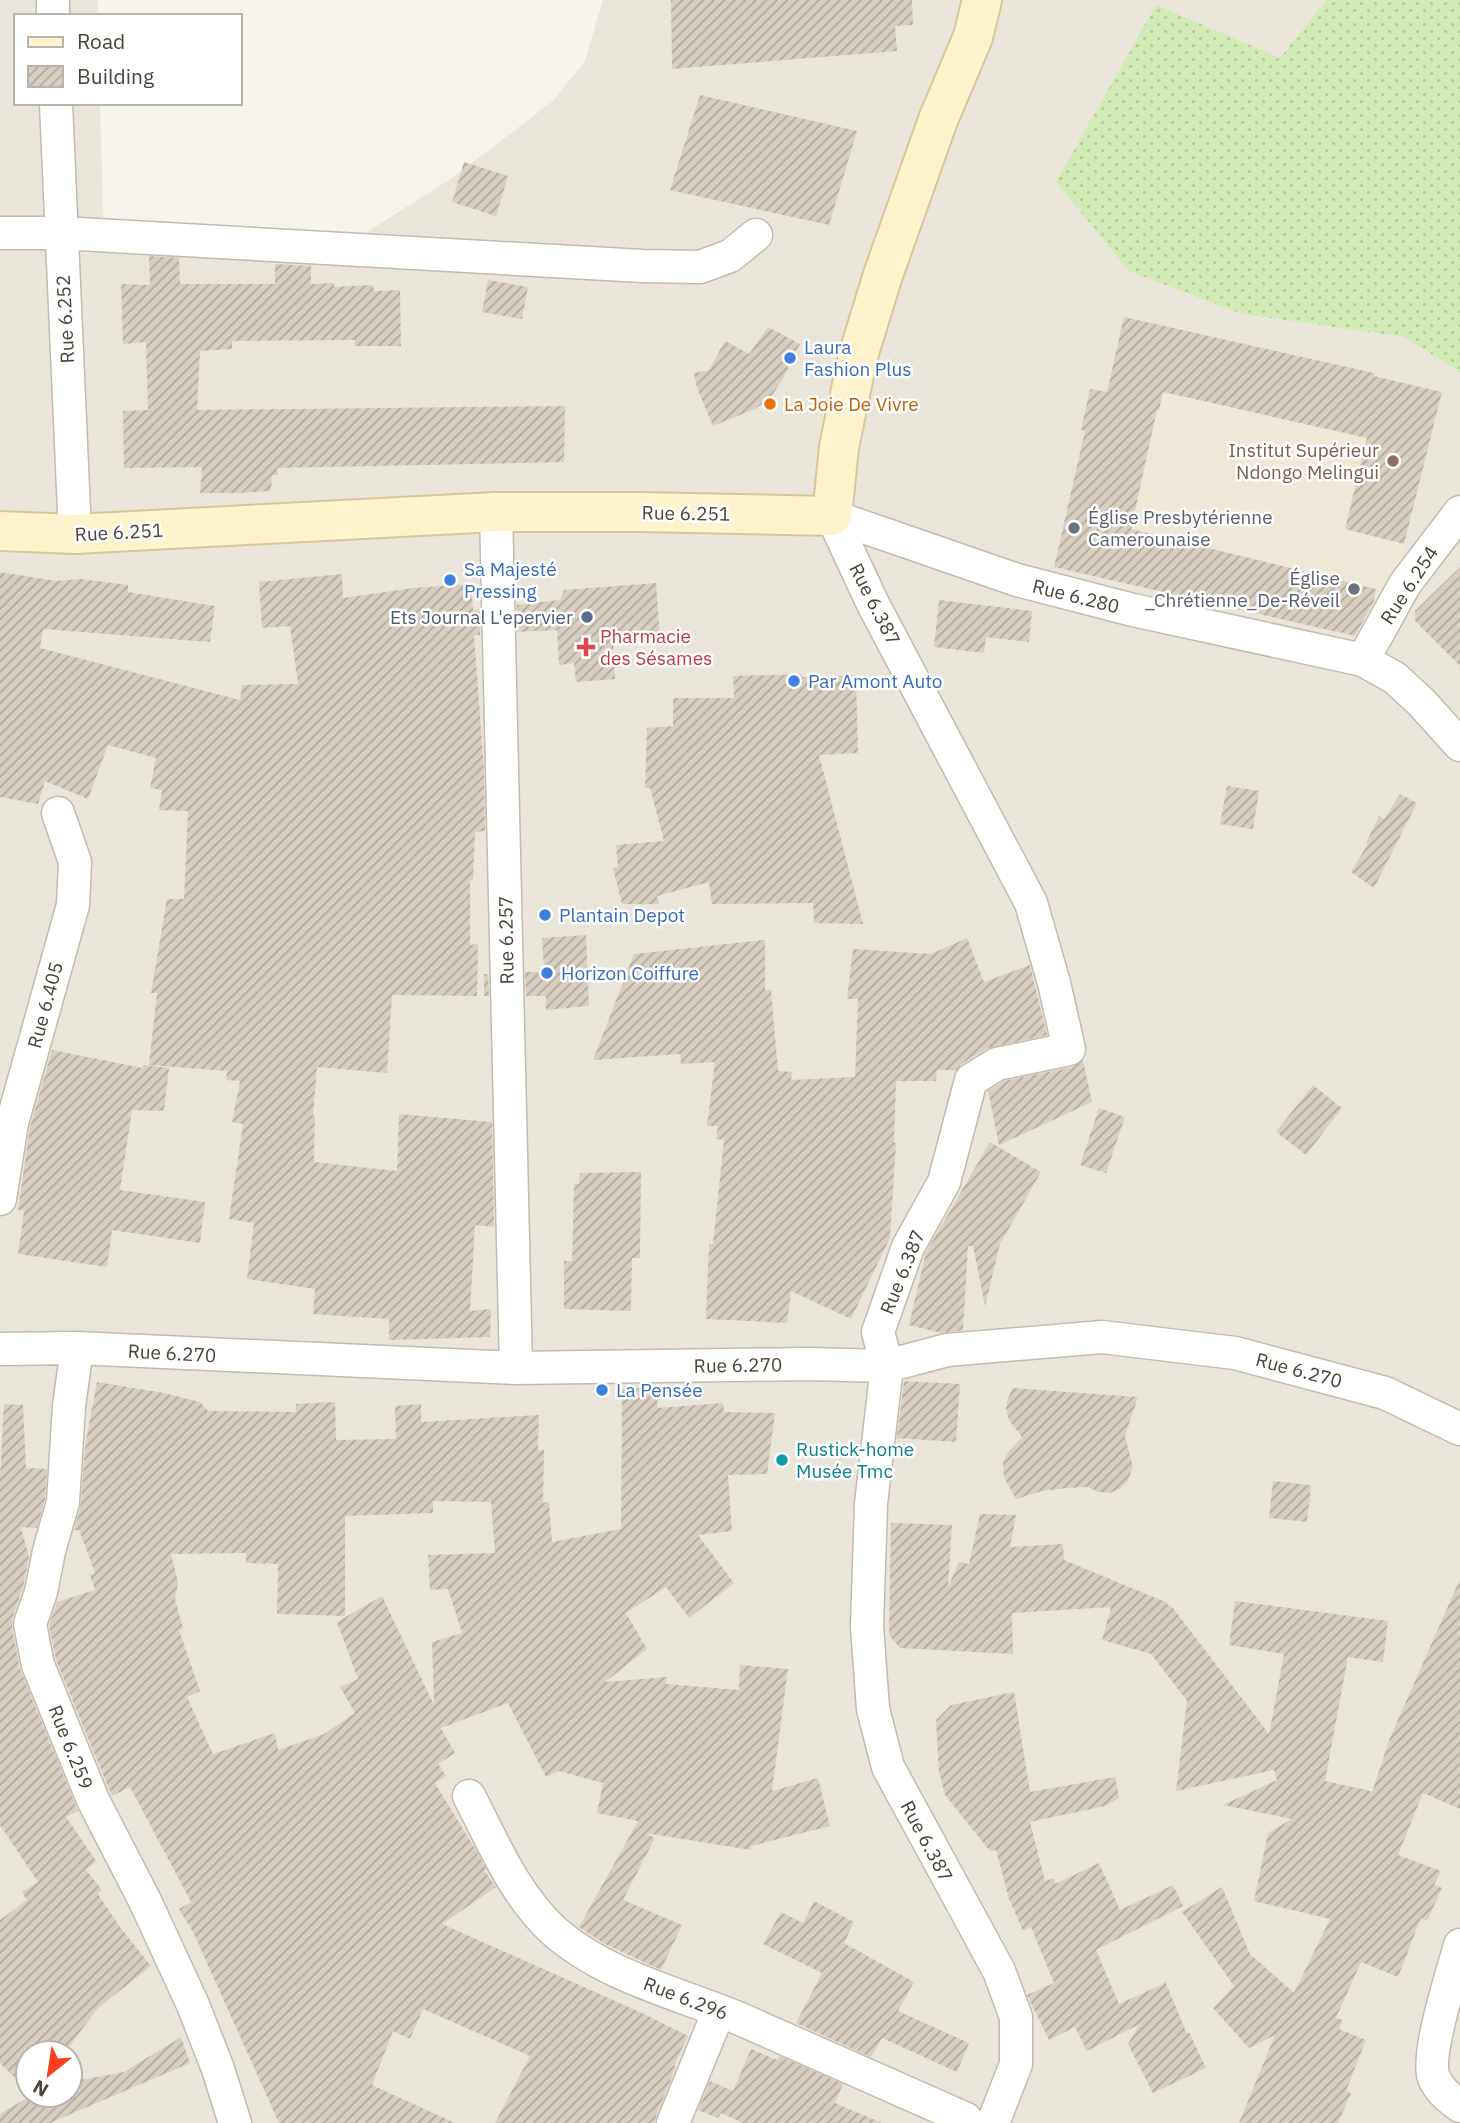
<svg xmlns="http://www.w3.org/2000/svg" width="1460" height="2123" viewBox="0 0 1460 2123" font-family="'IBM Plex Sans',sans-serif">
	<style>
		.residential { fill: #eae5da; fill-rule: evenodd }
		.education { fill: #efe8d6 }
		.grass { fill: url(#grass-dots) }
		.building { fill: url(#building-hatch); fill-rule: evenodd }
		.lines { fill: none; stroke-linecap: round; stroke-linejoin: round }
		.minor-casing { stroke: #c2bbae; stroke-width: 35 }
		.secondary-casing { stroke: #d6c79b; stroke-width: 42 }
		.minor { stroke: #fff; stroke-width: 32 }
		.secondary { stroke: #fff3cd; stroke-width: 38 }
		.shop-dot { fill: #3f7fe0; stroke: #fff; stroke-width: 2.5 }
		.food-dot { fill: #e8710a; stroke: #fff; stroke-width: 2.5 }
		.education-dot { fill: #8d6e63; stroke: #fff; stroke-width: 2.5 }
		.worship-dot { fill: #6b7280; stroke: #fff; stroke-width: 2.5 }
		.service-dot { fill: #5c6f8a; stroke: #fff; stroke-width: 2.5 }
		.health-dot { fill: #e0444e; stroke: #fff; stroke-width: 2.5 }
		.culture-dot { fill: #0f9aa8; stroke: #fff; stroke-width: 2.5 }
		.labels { text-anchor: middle; stroke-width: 5; stroke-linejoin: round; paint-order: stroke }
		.street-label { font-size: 19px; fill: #4b4439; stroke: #fff }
		.shop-label { font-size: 19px; fill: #366cbe; stroke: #fff; text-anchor: start }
		.food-label { font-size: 19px; fill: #c56008; stroke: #fff; text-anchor: start }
		.education-label { font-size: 19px; fill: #785e54; stroke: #fff; text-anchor: end }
		.worship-label { font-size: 19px; fill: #5b616d; stroke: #fff; text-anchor: start }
		.service-label { font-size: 19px; fill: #4e5e75; stroke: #fff; text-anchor: end }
		.health-label { font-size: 19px; fill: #be3a42; stroke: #fff; text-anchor: start }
		.culture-label { font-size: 19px; fill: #0d838f; stroke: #fff; text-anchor: start }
	</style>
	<defs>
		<pattern id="grass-dots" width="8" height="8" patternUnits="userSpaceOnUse" patternTransform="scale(1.75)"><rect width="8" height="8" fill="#d2eab5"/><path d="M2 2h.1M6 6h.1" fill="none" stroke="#b6ca9c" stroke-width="1.8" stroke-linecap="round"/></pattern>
		<pattern id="building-hatch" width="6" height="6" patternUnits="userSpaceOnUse" patternTransform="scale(1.75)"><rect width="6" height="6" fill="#d8cfc1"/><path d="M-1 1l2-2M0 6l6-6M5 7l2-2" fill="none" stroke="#b1aa9e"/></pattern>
	</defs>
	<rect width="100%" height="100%" fill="#f6f3ec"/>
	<path class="residential" d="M0 0H98V16H16V103H100L104 235 359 237 449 180 553 101 585 61 603 0H1326L1280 58 1242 314 1404 337 1460 372V2123H0ZM28 2053H70V2095H28Z"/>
	<path class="education" d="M1124 317 1374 373 1382 378 1442 392 1393 595 1369 639 1054 567 1085 431 1081 430 1090 389 1107 392Z"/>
	<path class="grass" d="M1326 0H1460V372L1404 337 1242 314 1129 271 1056 182 1156 5 1280 58Z"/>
	<path class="building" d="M671 0H912L913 25 895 26 897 51 672 69Z
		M700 95 857 131 829 225 670 190Z
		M464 162 508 176 496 216 452 202Z
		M149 256 179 258 180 284H275V264L311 266V284L334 283V287L373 285 374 291 400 290 401 346H355V340L232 341V349L200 351 197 410 565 406 564 462 277 468 278 475H272L271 491 239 493H200L202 467 124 468 123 411 148 410 146 342 123 344 121 284 150 285Z
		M488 280 528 287 522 319 482 312Z
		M1124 317 1374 373V376L1442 392 1404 544 1345 529 1367 438 1163 392 1159 410H1157L1131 529 1376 589 1374 601 1355 636 1054 567 1085 431 1081 430 1090 389 1107 392Z
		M768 327 800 344 787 367 789 368 770 399 755 409 713 426 697 388 694 373 709 370 725 341 749 354Z
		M1460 567V666L1415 621V611Z
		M0 572 56 581 81 579 128 585V592L215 606 210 642 43 629 40 648 240 700 242 685 298 684 290 626 262 628 259 582 342 574 343 598 414 588 471 584 473 610H480V635H474L484 770 485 831 475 832 473 880H470V945L478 944 477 996 392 995 387 1073 317 1067 313 1116H315L314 1162 397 1171 399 1114 492 1122 494 1227 475 1225 470 1311 491 1309 490 1337 389 1340V1319L313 1314 315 1289 247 1279 254 1223 229 1219 243 1124 232 1122 240 1081 226 1080 227 1071 149 1065 157 993H151L167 899H184L188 811 159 810 162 790 150 788 156 758 108 745 88 799 45 781 38 804 0 797Z
		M656 583 660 637 613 640 615 679 576 682 574 663 559 665 557 630 517 632V605L560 600 564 590Z
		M939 600 1032 611 1029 642 986 637 984 653 934 647Z
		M802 674V677L856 675 858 753 819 755 863 924 814 923 813 903 712 904 709 882 657 896 659 904H622L613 868 618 867 616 845 664 841 650 788H645L647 728 673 726V698H734L733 676Z
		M1227 786 1259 791 1253 829 1220 824Z
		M1400 794 1417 803 1374 888 1351 872 1368 844 1366 843 1379 816 1384 819Z
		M586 935 589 1006 546 1010V996H526L525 972H544L542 938Z
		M967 938 984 982 1030 965 1047 1035 988 1048 961 1064 957 1070H937L936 1081H896L894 1143H896L890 1238 851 1319 791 1291 787 1323 706 1319 709 1244H713L724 1140 716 1139 718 1126H707L715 1062 681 1064 680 1054 593 1060 634 954 765 940V990H771L778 1071 792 1072 791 1080 855 1077 858 999H847L853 949 931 954Z
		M484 974H488L489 996H484Z
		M52 1050 143 1068V1065L169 1068 164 1111 132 1110 120 1190 205 1202 200 1243 112 1230 107 1267 18 1254 24 1211 18 1210 30 1127Z
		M1083 1060 1092 1102 999 1145 988 1091 1004 1081 1073 1067Z
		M1313 1085 1342 1108 1306 1155 1276 1132Z
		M1099 1108 1125 1117 1106 1173 1080 1165Z
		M990 1142 1041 1172 1000 1244 985 1306 973 1246H968L963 1330 941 1333 909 1325 926 1252Z
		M641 1172 640 1258H632L631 1311 564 1309V1261H572L574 1184H579L580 1173Z
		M904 1381 960 1384 956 1442 897 1438Z
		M97 1382 164 1393 200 1402 208 1411 296 1412V1404L335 1402 336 1440 396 1439 395 1406 421 1404V1422L539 1415 538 1450H544L543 1503 549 1502 552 1542 621 1529 622 1389 658 1387 657 1408 723 1403 724 1412 775 1413 767 1474 728 1475 732 1531 698 1535 734 1583 689 1618 666 1587 626 1613 647 1649 605 1682 667 1677 666 1684 739 1690 740 1665 788 1669 772 1791 818 1778 830 1826 751 1846V1850L645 1833 655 1838 623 1900 682 1925 661 1970 603 1943 579 1927 638 1821 597 1813 603 1783 559 1771 546 1777 508 1703 441 1728 455 1753 438 1764 446 1776 435 1783 477 1852 486 1869 484 1870 496 1887 442 1924 642 2013 688 2036 674 2066 676 2067 656 2116 655 2123H495L530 2056 423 2009 410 2039 393 2031 372 2085 455 2123H279L193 1932 179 1909 191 1902 130 1787 112 1796 56 1660 49 1625 57 1602 95 1590 90 1575 95 1573 79 1530H74L81 1503 85 1446ZM433 1501 491 1502 495 1553 428 1555 430 1590 448 1589 462 1633 432 1642 434 1705 382 1596 337 1622 358 1679 340 1687 355 1713 324 1734 278 1750 275 1733 213 1754 187 1697 200 1691 179 1630 183 1629 175 1599 178 1582 171 1554 246 1553V1563L278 1564 277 1614 345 1616V1516L433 1513Z
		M1013 1388 1138 1397 1125 1436 1133 1467 1127 1482 1121 1488 1110 1493 1098 1492 1088 1487 1068 1488 1042 1491 1016 1499 1004 1477 1003 1462 1008 1452 1022 1437 1009 1420 1006 1408 1008 1398Z
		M4 1404 23 1405 26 1468 47 1469 45 1499 37 1528 21 1527 29 1557 23 1587 12 1619V1628L20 1669 78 1811 66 1817 96 1861 86 1870 102 1890 97 1893 120 1927 151 1966 98 2008 64 2053H28V2091L0 2063V1920L27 1900 22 1892 38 1882 0 1825V1478Z
		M1273 1481 1311 1485 1307 1522 1269 1518Z
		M980 1514 1016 1515 1010 1547 1063 1544 1064 1560 1168 1603H1166L1173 1608 1269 1734 1284 1654 1229 1645 1235 1601 1388 1621 1383 1662 1348 1657 1325 1781 1367 1790 1366 1792 1367 1790 1372 1792 1390 1738 1460 1579V1809L1423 1793 1398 1855 1441 1871 1434 1885 1442 1888 1427 1921 1421 1918 1398 1977 1361 1962 1336 2018 1343 2020 1339 2029 1366 2040 1346 2091 1351 2093 1338 2123H1239L1275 2035 1249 2048 1213 2008 1234 1986 1182 1912 1222 1887 1250 1954 1294 1993 1330 1919 1254 1901 1268 1833 1292 1819 1223 1805 1277 1780 1274 1770 1176 1791 1187 1701 1151 1654 1102 1640 1111 1607 1012 1613 1013 1654 900 1648 889 1635 891 1523 952 1525 948 1587 959 1562 969 1564Z
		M1014 1692 1030 1792 1115 1777 1119 1798 1105 1806 1030 1822 1045 1881 1054 1878 1055 1884 1099 1863 1120 1910 1173 1885 1183 1906 1096 1950 1119 2004 1163 1984 1165 1981 1187 2034 1189 2032 1206 2068 1153 2093 1128 2044 1140 2024 1087 2051 1075 2027 1049 2040 1027 1995 1054 1983 1031 1927 1023 1931 1009 1899 996 1850 990 1851 945 1795 939 1772 936 1720 951 1705Z
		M814 1901 854 1922 844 1943 914 1982 898 2011 969 2043 957 2072 882 2038 871 2057 796 2023 822 1973 763 1944 781 1912 803 1923Z
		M181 2037 190 2063 50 2123H0V2114L32 2095H70V2082L124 2072Z
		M751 2049 777 2060 780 2056 843 2084 835 2103 882 2123H743L721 2113 718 2118 698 2110 710 2081 733 2091Z"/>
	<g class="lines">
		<defs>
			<path id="minor" d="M53 0V16
				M56 103 75 534
				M0 233H61L642 266 700 267 730 256 756 235
				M496 512 516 1368
				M832 516 873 604 1031 903 1054 983 1069 1049 997 1064 971 1080 944 1182 908 1247 878 1332 887 1366 871 1504 867 1626 873 1709 888 1767 999 1971 1016 2017V2064L993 2123
				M832 516 1017 580 1133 610 1363 660 1395 678 1421 702 1460 745
				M1363 660 1405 584 1460 512
				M0 1199 12 1123 73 905 75 862 58 813
				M77 1348 69 1406 63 1502 49 1551 41 1592 30 1624 38 1665 93 1800 145 1901 193 2005 218 2069 235 2123
				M0 1349 77 1348 516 1368 809 1364 887 1366 947 1350 1102 1337 1235 1353 1385 1393 1460 1429
				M469 1796C493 1842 514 1894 553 1930 602 1975 677 1993 738 2018 814 2051 890 2085 966 2119L969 2123
				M1460 1945C1453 1971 1425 2056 1434 2078 1440 2091 1449 2098 1460 2106
				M673 2123 719 2011"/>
			<path id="secondary" d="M0 531 75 534 496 512H640L832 516 839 447 858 356 883 275 938 120 973 37 982 0"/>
		</defs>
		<use href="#minor" class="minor-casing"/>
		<use href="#secondary" class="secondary-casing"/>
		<use href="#minor" class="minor"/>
		<use href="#secondary" class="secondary"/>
	</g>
	<g class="shop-dot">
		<circle cx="790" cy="358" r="7"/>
		<circle cx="450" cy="580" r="7"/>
		<circle cx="794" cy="681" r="7"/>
		<circle cx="545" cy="915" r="7"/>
		<circle cx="547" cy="973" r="7"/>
		<circle cx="602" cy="1390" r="7"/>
	</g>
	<circle class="food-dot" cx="770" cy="404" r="7"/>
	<circle class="education-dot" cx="1393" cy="461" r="7"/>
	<g class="worship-dot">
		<circle cx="1074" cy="528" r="7"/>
		<circle cx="1354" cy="589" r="7"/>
	</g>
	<circle class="service-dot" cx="587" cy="617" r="7"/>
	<path class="health-dot" d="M582.5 636.5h7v7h7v7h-7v7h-7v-7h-7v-7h7z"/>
	<circle class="culture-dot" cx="782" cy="1460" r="7"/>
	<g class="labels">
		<g class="street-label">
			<text transform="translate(65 319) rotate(-93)" y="7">Rue 6.252</text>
			<text transform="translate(686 513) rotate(1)" y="7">Rue 6.251</text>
			<text transform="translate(119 532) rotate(-3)" y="7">Rue 6.251</text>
			<text transform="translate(1409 585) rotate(-57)" y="7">Rue 6.254</text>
			<text transform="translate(1076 596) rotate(14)" y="7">Rue 6.280</text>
			<text transform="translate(875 604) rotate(63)" y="7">Rue 6.387</text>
			<text transform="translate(506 940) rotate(-91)" y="7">Rue 6.257</text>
			<text transform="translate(45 1005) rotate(-75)" y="7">Rue 6.405</text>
			<text transform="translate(902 1272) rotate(-68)" y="7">Rue 6.387</text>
			<text transform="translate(172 1353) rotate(3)" y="7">Rue 6.270</text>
			<text transform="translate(738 1365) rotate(-1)" y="7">Rue 6.270</text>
			<text transform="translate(1299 1370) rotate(15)" y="7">Rue 6.270</text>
			<text transform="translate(71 1747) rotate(68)" y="7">Rue 6.259</text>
			<text transform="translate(927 1841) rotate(62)" y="7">Rue 6.387</text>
			<text transform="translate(686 1998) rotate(21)" y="7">Rue 6.296</text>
		</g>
		<g class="shop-label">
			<text x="804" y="354">Laura<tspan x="804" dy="22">Fashion Plus</tspan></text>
			<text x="464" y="576">Sa Majesté<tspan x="464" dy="22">Pressing</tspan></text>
			<text x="808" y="688">Par Amont Auto</text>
			<text x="559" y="922">Plantain Depot</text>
			<text x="561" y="980">Horizon Coiffure</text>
			<text x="616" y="1397">La Pensée</text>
		</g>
		<g class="food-label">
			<text x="784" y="411">La Joie De Vivre</text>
		</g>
		<g class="education-label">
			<text x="1379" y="457">Institut Supérieur<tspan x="1379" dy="22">Ndongo Melingui</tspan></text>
		</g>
		<g class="worship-label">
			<text x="1088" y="524">Église Presbytérienne<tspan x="1088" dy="22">Camerounaise</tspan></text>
			<text x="1340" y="585" text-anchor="end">Église<tspan x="1340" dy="22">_Chrétienne_De-Réveil</tspan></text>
		</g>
		<g class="service-label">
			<text x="573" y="624">Ets Journal L'epervier</text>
		</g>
		<g class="health-label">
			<text x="600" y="643">Pharmacie<tspan x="600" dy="22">des Sésames</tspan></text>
		</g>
		<g class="culture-label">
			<text x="796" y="1456">Rustick-home<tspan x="796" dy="22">Musée Tmc</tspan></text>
		</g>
	</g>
	<rect x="14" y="14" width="228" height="91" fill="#ffffff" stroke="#b7b4b0" stroke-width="2"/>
	<rect x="28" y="37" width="35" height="10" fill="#fff3cd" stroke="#b7b4b0" stroke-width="2"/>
	<text x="77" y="49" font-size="21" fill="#4b4439">Road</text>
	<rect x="28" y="66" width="35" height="21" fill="url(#building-hatch)" stroke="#b7b4b0" stroke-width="2"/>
	<text x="77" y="84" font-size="21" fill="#4b4439">Building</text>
	<g transform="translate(49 2074) rotate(210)"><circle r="33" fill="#ffffff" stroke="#b7b4b0" stroke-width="2"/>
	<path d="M0-5L12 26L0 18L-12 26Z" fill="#fc3f1d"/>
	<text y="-10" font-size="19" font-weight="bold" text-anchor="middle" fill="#4b4439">N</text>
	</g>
</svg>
